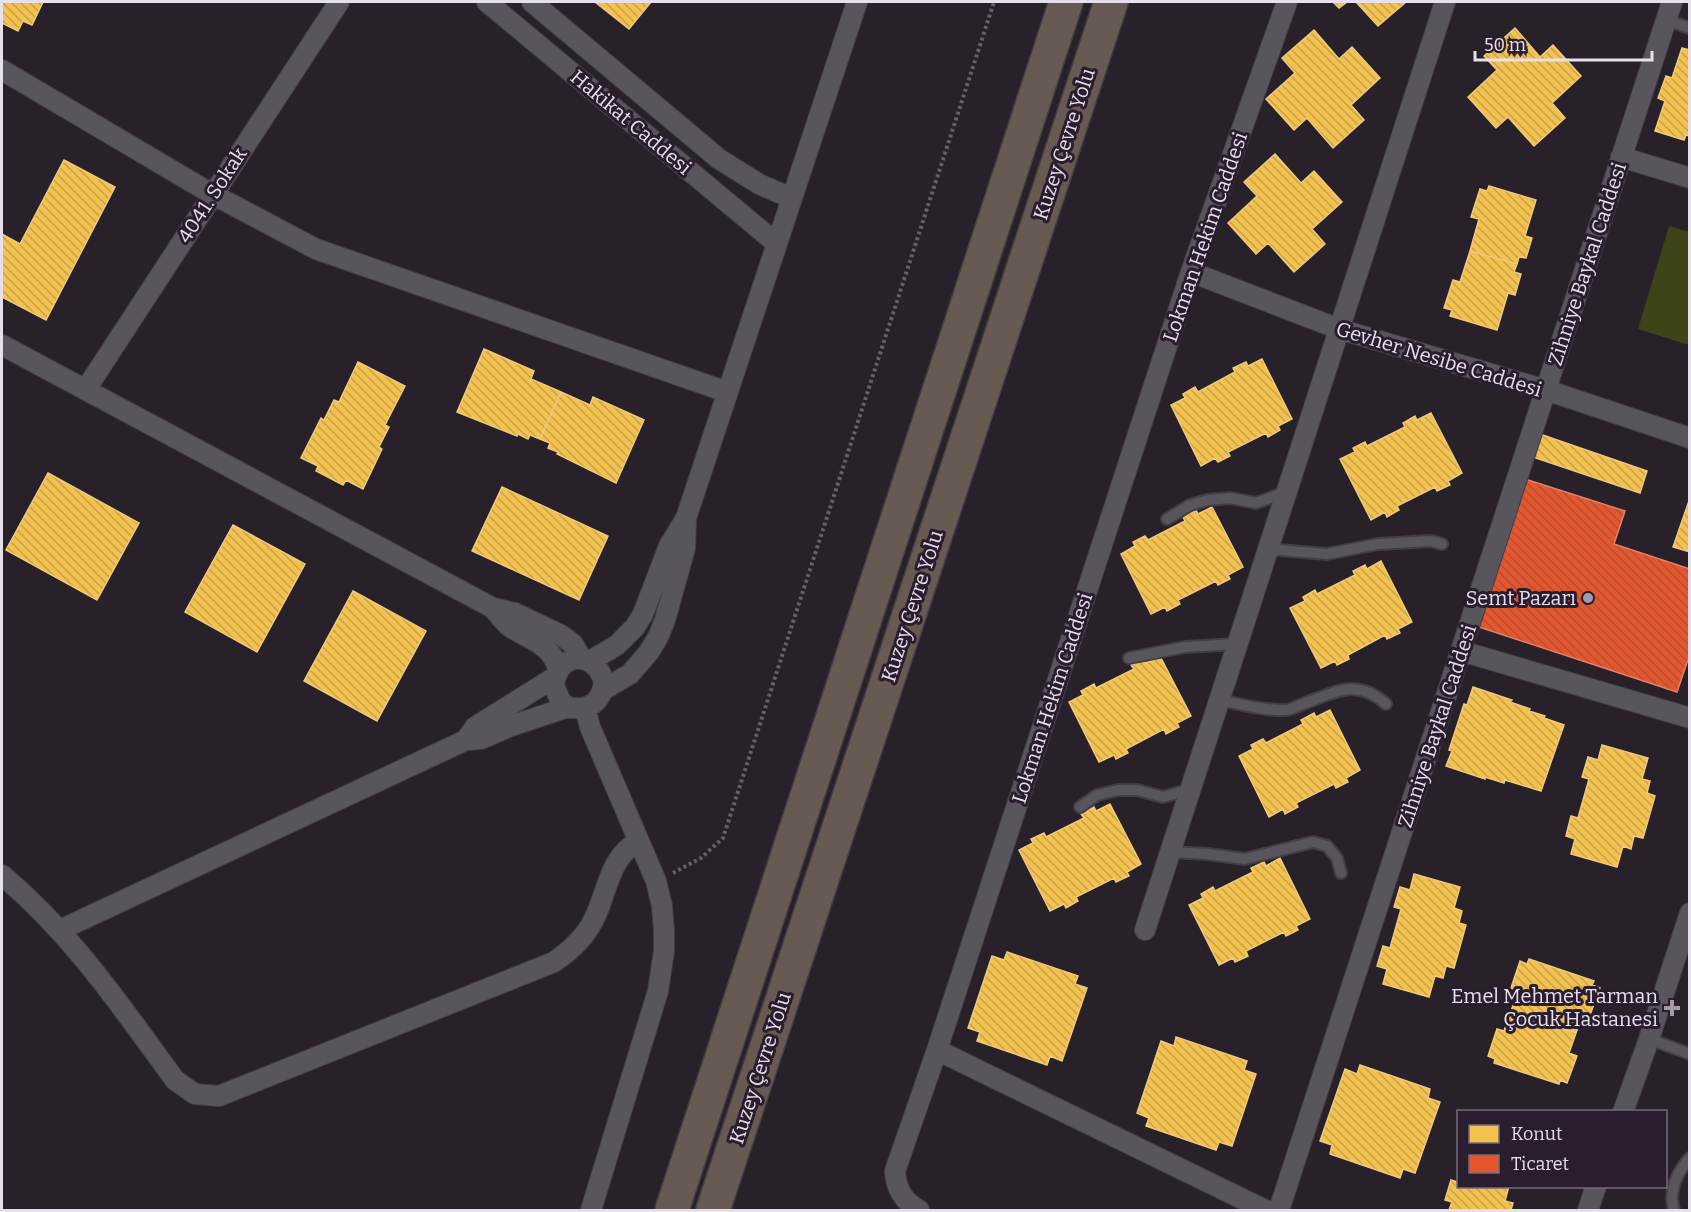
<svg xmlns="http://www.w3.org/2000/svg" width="1691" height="1212" viewBox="0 0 1691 1212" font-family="Bitter,serif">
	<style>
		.garden { fill: #3f4418 }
		.homes { fill: url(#homes-back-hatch); stroke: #efca7d; stroke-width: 1.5 }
		.shops { fill: url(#shops-back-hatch); stroke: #e58067; stroke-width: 1.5 }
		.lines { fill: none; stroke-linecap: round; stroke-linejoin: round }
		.service-casing { stroke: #433d45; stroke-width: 14 }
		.minor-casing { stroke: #433d45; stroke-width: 22 }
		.trunk-casing { stroke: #433d45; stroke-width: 36 }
		.path { stroke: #646066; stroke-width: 4; stroke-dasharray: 3 3; stroke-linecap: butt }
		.service { stroke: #59555c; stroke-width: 10 }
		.minor { stroke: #59555c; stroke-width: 20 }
		.trunk { stroke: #665a52; stroke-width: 33 }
		.poi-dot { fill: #a49ca7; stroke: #291d2e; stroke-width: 2 }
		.labels { text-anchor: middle; stroke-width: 6; stroke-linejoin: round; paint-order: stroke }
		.street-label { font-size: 20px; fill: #e7dfeb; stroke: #291d2e }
		.poi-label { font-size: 20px; fill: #e7dfeb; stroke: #291d2e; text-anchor: end }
	</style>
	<defs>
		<pattern id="homes-back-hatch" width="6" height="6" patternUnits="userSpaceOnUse" patternTransform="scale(1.5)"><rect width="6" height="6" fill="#f2c14e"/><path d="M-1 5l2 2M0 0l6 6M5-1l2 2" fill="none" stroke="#c7a24c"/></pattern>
		<pattern id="shops-back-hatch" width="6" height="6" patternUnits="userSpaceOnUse" patternTransform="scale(1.5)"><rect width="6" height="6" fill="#e4572e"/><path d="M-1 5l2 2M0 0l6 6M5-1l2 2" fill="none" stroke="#b45135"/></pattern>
	</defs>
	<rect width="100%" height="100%" fill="#28212a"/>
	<path class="garden" d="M1669 226 1689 232V345L1638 329Z"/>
	<path class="homes" d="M2 2H43L32 25 23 21 18 31 2 23Z
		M595 2H651L629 29Z
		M1333 2H1347L1339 8Z
		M1356 2H1406L1378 26Z
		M1515 28 1540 57 1553 45 1581 76 1552 103 1565 118 1534 146 1508 117 1496 128 1468 97 1497 70 1484 56Z
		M1314 30 1339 59 1352 47 1380 78 1351 105 1364 120 1333 148 1307 118 1294 130 1266 99 1295 73 1282 58Z
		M1682 48 1690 50V136L1686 135 1684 140 1655 131 1665 101 1658 98 1666 76 1672 78Z
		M1275 154 1301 183 1314 171 1342 202 1312 229 1325 244 1294 272 1268 243 1256 254 1228 223 1257 196 1244 182Z
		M64 160 115 187 46 320 2 297V234L20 244Z
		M1489 186 1536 200 1525 236 1532 238 1526 258 1519 257 1517 264 1470 251 1479 219 1471 217 1480 189 1487 191Z
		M1470 251 1517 264 1514 272 1521 274 1515 295 1508 293 1497 330 1450 316 1452 310 1444 308 1453 280 1460 282Z
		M484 349 534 371 531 379 561 392 540 439 530 435 528 439 518 434 517 436 457 412Z
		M1262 359 1292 419 1278 426 1280 430 1268 437 1266 433 1228 452 1230 456 1218 462 1215 458 1201 466 1171 405 1185 398 1183 394 1195 387 1198 392 1235 372 1233 368 1246 362 1248 366Z
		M358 362 405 386 385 425 389 427 379 447 382 449 363 489 346 480 343 485 316 471 318 466 301 458 321 418 324 420 334 400 339 402Z
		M561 392 590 405 593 397 644 420 616 483 557 454 558 452 548 448 550 443 540 439Z
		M1431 413 1462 473 1448 481 1450 485 1437 491 1435 487 1397 506 1399 510 1387 517 1385 512 1371 520 1340 459 1355 452 1353 448 1365 442 1367 446 1405 427 1403 423 1415 416 1417 420Z
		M1534 432 1647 471 1640 493 1527 455Z
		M48 473 139 523 97 600 6 550Z
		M502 487 608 536 579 600 472 551Z
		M1690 498V552L1673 547Z
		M1212 507 1243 567 1228 575 1230 579 1218 585 1216 581 1178 600 1180 604 1167 611 1165 607 1151 614 1121 554 1135 546 1133 542 1145 536 1148 540 1185 521 1183 517 1196 510 1198 514Z
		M233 525 305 564 257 652 185 612Z
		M1381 561 1412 622 1398 629 1400 633 1387 639 1385 635 1348 655 1349 659 1337 665 1335 661 1321 668 1290 608 1305 601 1303 597 1315 590 1317 594 1355 575 1353 571 1365 565 1367 569Z
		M353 591 426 631 377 721 304 681Z
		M1160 656 1191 716 1177 723 1179 727 1166 734 1164 729 1126 749 1128 753 1116 759 1114 755 1099 762 1069 702 1083 695 1081 691 1094 684 1096 688 1134 669 1131 665 1144 659 1146 663Z
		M1473 687 1512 700 1510 702 1530 709 1529 711 1545 716 1544 718 1564 725 1541 791 1505 780 1504 783 1485 777V779L1446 766 1452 751 1449 750 1464 704 1467 705Z
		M1330 710 1360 770 1346 778 1348 782 1336 788 1334 784 1296 803 1298 807 1285 814 1283 809 1269 817 1239 756 1253 749 1251 745 1263 739 1266 743 1303 724 1301 720 1314 713 1316 717Z
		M1602 745 1648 758 1642 779 1650 781 1647 793 1655 796 1643 838 1634 836 1631 849 1623 846 1617 867 1571 854 1575 839 1566 836 1571 816 1578 818 1589 779 1582 777 1588 757 1598 760Z
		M1110 804 1141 864 1127 872 1129 876 1116 882 1114 878 1076 897 1078 901 1066 908 1064 904 1050 911 1019 850 1033 843 1031 839 1044 833 1046 837 1084 818 1081 814 1094 807 1096 811Z
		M1280 858 1310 919 1296 926 1298 930 1286 936 1284 932 1246 951 1248 956 1235 962 1233 958 1219 965 1189 905 1203 898 1201 894 1213 887 1215 891 1253 872 1251 868 1264 862 1266 866Z
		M1414 874 1460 887 1454 908 1462 911 1459 923 1466 925 1454 968 1446 966 1443 978 1435 976 1429 997 1383 984 1387 969 1377 966 1383 946 1390 948 1401 909 1394 907 1400 887 1410 890Z
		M1007 952 1078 976 1075 984 1087 988 1062 1061 1050 1056 1047 1065 977 1041 980 1032 968 1028 992 956 1004 960Z
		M1529 959 1594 981 1592 985 1600 988 1590 1015 1583 1013 1576 1033 1511 1011 1518 991 1511 988 1520 961 1527 964Z
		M1511 1011 1576 1033 1569 1053 1577 1056 1567 1083 1560 1080 1559 1084 1494 1063 1495 1059 1488 1056 1497 1029 1504 1031Z
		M1176 1037 1247 1061 1244 1070 1256 1074 1232 1146 1219 1142 1216 1150 1146 1126 1149 1118 1137 1113 1161 1041 1174 1046Z
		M1360 1065 1430 1089 1428 1098 1440 1102 1415 1173 1403 1169 1400 1178 1330 1154 1332 1145 1320 1141 1345 1069 1357 1074Z
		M1451 1180 1458 1182V1186H1509L1505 1201 1513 1203 1511 1210H1449L1452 1202 1445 1200Z"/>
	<path class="shops" d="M1525 479 1625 511 1614 544 1690 569V654L1677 692 1476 626Z"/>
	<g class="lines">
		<defs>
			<path id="service" d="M1666 20 1690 28
				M1167 519 1190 505 1208 500 1230 498 1256 503 1286 492
				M1268 549 1327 554 1378 544 1431 541 1442 544
				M1129 658 1185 647 1237 644
				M1219 700C1241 704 1263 711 1285 710 1291 710 1297 706 1303 704 1335 692 1357 678 1386 704
				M1080 807 1097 795 1118 790H1137L1163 797 1191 789
				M1170 852 1208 854 1245 859 1313 842 1327 846 1337 858 1341 873
				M1649 1039 1690 1054
				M1674 1210C1668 1192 1677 1172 1690 1158"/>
			<path id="minor" d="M487 2 776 243
				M532 2 719 159 759 184 791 198
				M2 70 212 194 316 249 727 392
				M1621 157 1690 178
				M1191 272 1339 329 1546 390 1690 438
				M2 345 493 608 515 613 561 635 573 644 581 658
				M86 389 339 2
				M493 608C498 614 503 621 509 626 529 640 551 643 558 669
				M1461 651 1690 718
				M590 661 617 645 635 627 643 614 669 546 686 518 857 2
				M603 690 630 674 649 652 658 637 665 620 685 548 686 521
				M585 708 590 727 656 881 662 906 664 931V951L658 991 591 1210
				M466 740 475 727 555 677
				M2 875C73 935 120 1005 175 1080L195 1094 219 1096 554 962C570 951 584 939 593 921 608 893 608 857 639 841
				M60 930 466 740 481 739 511 726 568 707C588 712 602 702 604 682 595 649 557 652 554 686L561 702 568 707
				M1145 930 1445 2
				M1623 1112 1649 1039 1690 913
				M919 1210C903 1201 896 1189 895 1171L937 1050
				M1265 1210 937 1050 1191 272 1287 2
				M1279 1210 1672 2
				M1588 1210 1596 1186"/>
			<path id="trunk" d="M672 1210 1066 2
				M713 1210 1111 2"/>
		</defs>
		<use href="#service" class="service-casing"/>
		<use href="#minor" class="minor-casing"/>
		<use href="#trunk" class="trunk-casing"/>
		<path class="path" d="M673 873 701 858 723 838 994 2"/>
		<use href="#service" class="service"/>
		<use href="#minor" class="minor"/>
		<use href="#trunk" class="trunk"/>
	</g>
	<g class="poi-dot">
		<circle cx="1588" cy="598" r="6"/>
		<path d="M1669 999h6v6h6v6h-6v6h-6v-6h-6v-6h6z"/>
	</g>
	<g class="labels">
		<g class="street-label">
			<text transform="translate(631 122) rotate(40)" y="7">Hakikat Caddesi</text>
			<text transform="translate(1064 144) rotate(-72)" y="7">Kuzey Çevre Yolu</text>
			<text transform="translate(212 195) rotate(-57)" y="7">4041. Sokak</text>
			<text transform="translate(1205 237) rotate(-71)" y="7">Lokman Hekim Caddesi</text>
			<text transform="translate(1587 264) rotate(-72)" y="7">Zihniye Baykal Caddesi</text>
			<text transform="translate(1439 359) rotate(17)" y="7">Gevher Nesibe Caddesi</text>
			<text transform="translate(912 606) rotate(-72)" y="7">Kuzey Çevre Yolu</text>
			<text transform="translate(1052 698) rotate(-72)" y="7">Lokman Hekim Caddesi</text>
			<text transform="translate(1437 726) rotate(-72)" y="7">Zihniye Baykal Caddesi</text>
			<text transform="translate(760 1068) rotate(-72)" y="7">Kuzey Çevre Yolu</text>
		</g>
		<g class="poi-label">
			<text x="1576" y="605">Semt Pazarı</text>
			<text x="1658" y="1003">Emel Mehmet Tarman<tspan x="1658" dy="23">Çocuk Hastanesi</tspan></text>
		</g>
	</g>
	<rect width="1691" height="1212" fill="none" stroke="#e7dfeb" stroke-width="6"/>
	<rect x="1457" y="1110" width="210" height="78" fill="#291d2e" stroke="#756b7a" stroke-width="1.5"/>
	<rect x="1469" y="1125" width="30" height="18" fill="#f2c14e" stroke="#756b7a" stroke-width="1.5"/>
	<text x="1511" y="1140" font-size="18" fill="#e7dfeb">Konut</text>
	<rect x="1469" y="1155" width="30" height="18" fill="#e4572e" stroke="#756b7a" stroke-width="1.5"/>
	<text x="1511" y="1170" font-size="18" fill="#e7dfeb">Ticaret</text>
	<path d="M1475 51v9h177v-9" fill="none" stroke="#e7dfeb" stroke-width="3"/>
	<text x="1484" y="51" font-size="18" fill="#e7dfeb" stroke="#291d2e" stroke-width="4.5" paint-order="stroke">50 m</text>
</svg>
